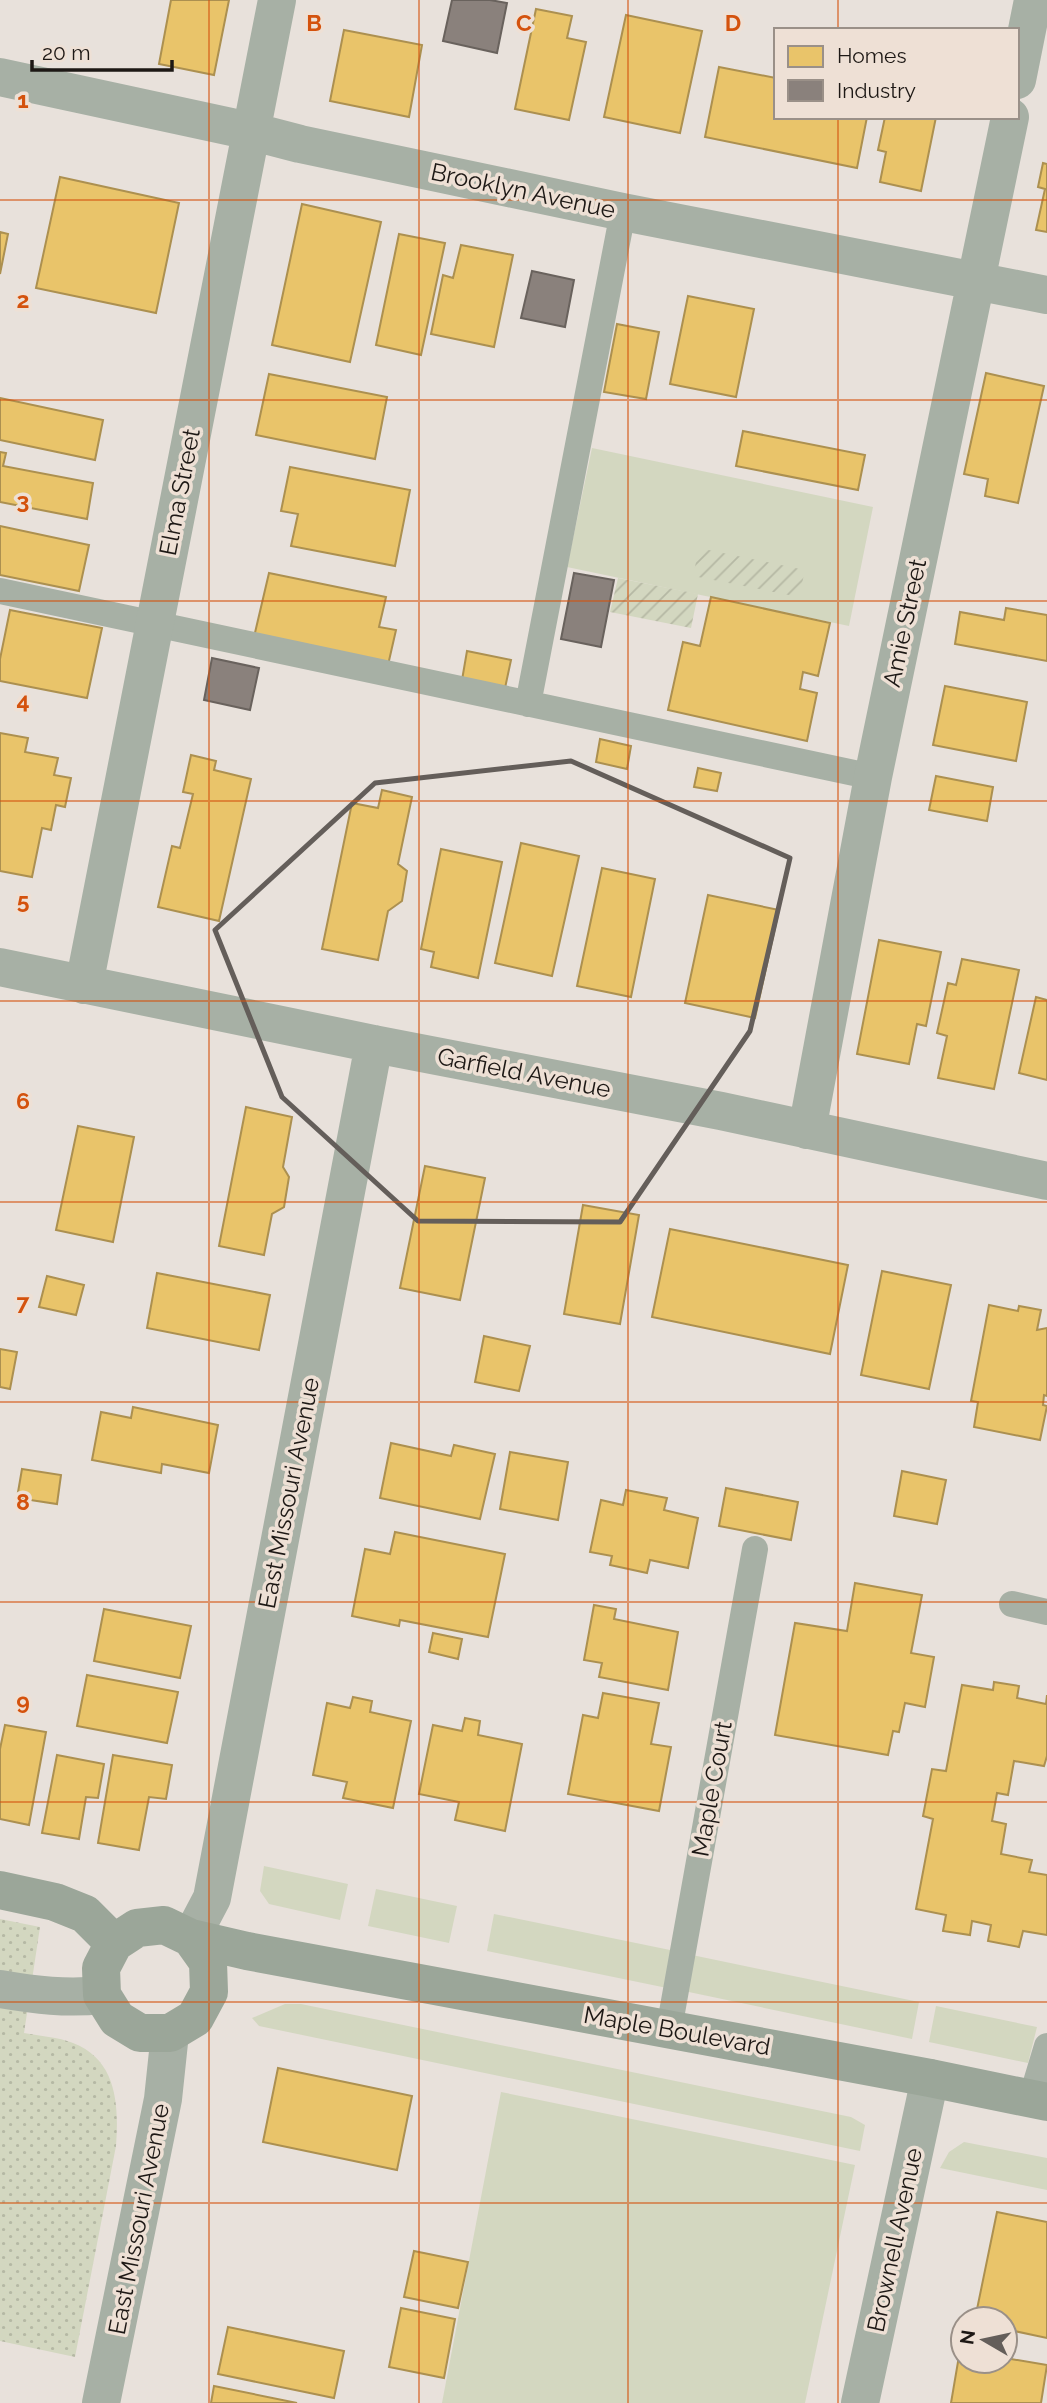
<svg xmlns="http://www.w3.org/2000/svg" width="1047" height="2403" viewBox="0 0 1047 2403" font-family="Raleway,sans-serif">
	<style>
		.grass { fill: #d3d7c0 }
		.park { fill: url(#park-dots) }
		.garden { fill: url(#garden-furrows) }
		.homes { fill: #e9c46a; stroke: #ac9050; stroke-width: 2 }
		.industry { fill: #8a817c; stroke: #69625d; stroke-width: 2 }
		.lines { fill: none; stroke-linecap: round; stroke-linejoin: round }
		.lane { stroke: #a7b0a5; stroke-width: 26 }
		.street { stroke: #a7b0a5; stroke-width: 38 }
		.secondary { stroke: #9ba699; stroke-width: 38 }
		.marked { fill: none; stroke: #645e5a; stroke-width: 5; stroke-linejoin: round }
		.grid { fill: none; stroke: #d4520d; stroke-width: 2; stroke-opacity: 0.55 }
		.labels { text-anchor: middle; stroke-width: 7; stroke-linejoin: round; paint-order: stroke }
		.street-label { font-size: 24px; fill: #1d1815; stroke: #eee0d5 }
		.grid-label { font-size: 23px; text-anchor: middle; font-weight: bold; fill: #d4520d; stroke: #eee0d5; stroke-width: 7; stroke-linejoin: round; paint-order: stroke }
	</style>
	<defs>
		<pattern id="park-dots" width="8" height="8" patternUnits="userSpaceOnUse" patternTransform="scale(1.75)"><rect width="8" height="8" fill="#d3d7c0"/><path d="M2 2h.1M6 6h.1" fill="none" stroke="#b5b8a4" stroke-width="1.8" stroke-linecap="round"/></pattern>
		<pattern id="garden-furrows" width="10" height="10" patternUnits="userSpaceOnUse" patternTransform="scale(1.75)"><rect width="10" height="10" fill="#d3d7c0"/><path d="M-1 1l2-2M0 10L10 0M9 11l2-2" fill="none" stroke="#b5b8a4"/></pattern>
	</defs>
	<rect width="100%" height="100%" fill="#e8e1db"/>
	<path class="grass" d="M592 448 873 507 849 626 567 567Z
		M264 1866 348 1884 340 1920 269 1904 260 1891Z
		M376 1889 457 1906 449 1943 368 1926Z
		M494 1914 675 1951 667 1988 487 1951Z
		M692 1955 919 2002 912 2039 684 1991Z
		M285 2004H301L851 2117 865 2125 860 2151 259 2026 252 2018Z
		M936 2006 1037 2027 1028 2063 929 2042Z
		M501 2092 855 2165 805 2403H442Z
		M964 2142 1047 2158V2190L940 2168 949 2152Z"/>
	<path class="park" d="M0 1919 40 1927 24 2033C40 2036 58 2037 73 2043 117 2060 119 2105 116 2146L75 2357 0 2341Z"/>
	<path class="garden" d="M699 548 805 570 799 597 693 576Z
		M618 578 698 594 691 628 610 612Z"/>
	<path class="homes" d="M171 0H229L214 75 159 64Z
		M536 9 572 16 567 38 586 42 569 120 515 109Z
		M626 15 702 31 680 133 604 117Z
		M344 30 422 45 409 117 330 101Z
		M719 67 776 78V117H867L857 168 705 137Z
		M885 117H936L921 191 880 182 886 152 878 150Z
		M1043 163 1047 164V232L1036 230 1045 189 1038 187Z
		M60 177 179 203 156 313 36 288Z
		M302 204 381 222 350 362 272 345Z
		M0 232 8 234 0 274Z
		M399 234 445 243 421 355 376 345Z
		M461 245 513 255 494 347 431 334 443 275 453 278Z
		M688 296 754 309 736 397 670 384Z
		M617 324 659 332 646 399 604 392Z
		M986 373 1044 386 1018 503 985 496 988 479 964 474Z
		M269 374 387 397 375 459 256 435Z
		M0 398 103 420 95 460 0 440Z
		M743 431 865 455 858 490 736 466Z
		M0 452 6 453 3 466 93 483 87 519 0 502Z
		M290 467 410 490 395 566 291 546 298 514 281 511Z
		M0 526 89 545 79 591 0 575Z
		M269 573 386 597 379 627 396 630 388 665 254 637Z
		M711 597 830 623 818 676 803 672 800 689 817 693 807 741 668 710 683 642 700 646Z
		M1006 608 1047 615V661L955 644 960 612 1004 620Z
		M10 610 102 628 87 698 0 681V659Z
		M467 651 511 660 505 688 462 680Z
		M945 686 1027 702 1016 761 933 745Z
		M0 733 28 738 25 752 58 758 54 775 71 778 65 807 56 805 51 830 42 828 32 877 0 871Z
		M600 739 631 746 627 769 596 762Z
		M191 755 216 761 214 770 251 779 219 921 158 907 172 846 180 848 193 794 183 792Z
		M698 768 721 773 717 791 694 787Z
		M936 776 993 787 987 821 929 810Z
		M382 790 412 797 398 864 407 871 402 901 388 911 378 960 322 949 352 803 378 808Z
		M521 843 579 856 552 976 495 963Z
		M441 849 502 862 478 978 431 967 434 952 421 949Z
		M602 868 655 879 631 997 577 986Z
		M708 895 779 910 755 1018 685 1003Z
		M879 940 941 952 926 1026 917 1024 909 1064 857 1054Z
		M962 959 1019 970 994 1089 938 1078 947 1036 937 1033 948 983 956 985Z
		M1036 997 1047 1000V1080L1019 1073Z
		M246 1107 292 1117 283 1167 289 1177 284 1207 272 1214 264 1255 219 1246Z
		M78 1126 134 1137 113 1242 56 1230Z
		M425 1166 485 1178 460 1300 400 1288Z
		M583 1205 639 1215 620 1324 564 1314Z
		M670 1229 848 1265 830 1354 652 1317Z
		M882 1271 951 1285 929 1389 861 1375Z
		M157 1273 270 1295 259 1350 147 1328Z
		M47 1276 84 1285 76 1315 39 1307Z
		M989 1305 1018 1311 1019 1306 1041 1310 1037 1330 1047 1328V1396L1044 1395 1043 1405 1047 1406 1040 1440 974 1427 978 1402 971 1401Z
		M484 1336 530 1346 519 1391 475 1382Z
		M0 1349 17 1352 10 1389 0 1387Z
		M133 1407 218 1425 209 1473 162 1464 161 1473 92 1460 101 1412 131 1418Z
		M391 1443 451 1456 454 1445 495 1454 480 1519 380 1498Z
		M510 1452 568 1462 558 1520 500 1509Z
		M22 1469 61 1475 57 1504 17 1498Z
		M902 1471 946 1480 937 1524 894 1516Z
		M726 1488 798 1502 791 1540 719 1526Z
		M626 1490 667 1498 664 1510 698 1518 688 1568 650 1560 647 1573 610 1565 612 1556 590 1552 601 1500 623 1505Z
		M395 1532 505 1554 488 1637 400 1620 399 1626 352 1616 365 1549 390 1554Z
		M855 1583 922 1595 911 1653 934 1657 925 1707 905 1703 899 1732 893 1731 888 1755 775 1735 795 1623 847 1631Z
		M594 1605 616 1609 614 1619 678 1632 668 1690 599 1677 602 1663 584 1660Z
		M104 1609 191 1626 180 1678 94 1661Z
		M433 1633 462 1639 458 1659 429 1652Z
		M87 1675 178 1692 167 1743 77 1726Z
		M994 1682 1019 1686 1017 1698 1046 1704 1047 1695V1756L1044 1766 1014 1761 1008 1795 997 1793 992 1821 1006 1824 1001 1854 1032 1860 1029 1872 1047 1875V1935L1023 1931 1019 1947 988 1941 991 1925 972 1921 970 1935 943 1931 946 1915 916 1909 933 1819 923 1816 932 1769 946 1771 962 1685 993 1690Z
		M603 1693 659 1703 651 1744 671 1747 659 1811 568 1794 583 1715 598 1718Z
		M353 1697 372 1701 370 1712 411 1721 393 1808 343 1798 347 1782 313 1775 327 1703 350 1708Z
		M465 1718 480 1721 478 1735 522 1744 505 1831 455 1820 459 1802 419 1794 433 1725 462 1731Z
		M5 1725 46 1732 29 1825 0 1819V1749Z
		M57 1755 104 1764 98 1798 86 1797 79 1839 42 1833Z
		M113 1755 172 1765 166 1799 149 1797 139 1850 98 1843Z
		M278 2068 412 2096 397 2170 263 2142Z
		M997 2212 1047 2222V2338L1005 2329V2319H975Z
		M414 2251 468 2262 458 2308 404 2297Z
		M401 2308 455 2319 444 2378 389 2367Z
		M228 2327 344 2351 334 2398 218 2374Z
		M960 2350H963V2361H1005V2358L1047 2365 1041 2403H951Z
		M214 2386 297 2403H211Z"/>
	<path class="industry" d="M452 0H490L507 3 497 53 443 41Z
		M532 271 574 280 565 327 521 318Z
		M574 573 614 580 601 647 561 639Z
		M212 658 259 668 250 710 204 700Z"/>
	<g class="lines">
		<path class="lane" d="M0 591 873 777
			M528 704 623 212
			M1012 1604 1047 1612
			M669 2029 755 1549
			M1031 2099 1047 2046"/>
		<path class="street" d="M0 77 250 131 300 144 623 212 1047 295
			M1017 80 1033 0
			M0 967 374 1044 721 1111 1047 1181
			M84 985 277 0
			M807 1130 873 777 1010 117
			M191 1938 212 1898 374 1044
			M0 1989C35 1995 67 1999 102 1995
			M101 2403 163 2099 170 2033
			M860 2403 930 2078"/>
		<path class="secondary" d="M0 1890 55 1902 85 1914 114 1943
			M191 1938 208 1962 209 1992 195 2018 170 2033H140L117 2019 102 1995 101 1968 114 1943 137 1928 164 1925 191 1938 247 1951 930 2078 1047 2102"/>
	</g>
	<path class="marked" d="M571 761 790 858 750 1031 620 1222 418 1221 282 1097 215 930 375 783Z"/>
	<path class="grid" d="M209 0V2403M419 0V2403M628 0V2403M838 0V30M838 117V2403M0 200H1047M0 400H1047M0 601H1047M0 801H1047M0 1001H1047M0 1202H1047M0 1402H1047M0 1602H1047M0 1802H1047M0 2002H1047M0 2203H1047"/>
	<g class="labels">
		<g class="street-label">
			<text transform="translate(523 191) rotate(12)" y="8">Brooklyn Avenue</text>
			<text transform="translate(180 492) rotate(-79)" y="8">Elma Street</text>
			<text transform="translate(905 623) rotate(-78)" y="8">Amie Street</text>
			<text transform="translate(524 1073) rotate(11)" y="8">Garfield Avenue</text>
			<text transform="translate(289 1493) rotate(-79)" y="8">East Missouri Avenue</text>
			<text transform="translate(712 1789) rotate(-80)" y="8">Maple Court</text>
			<text transform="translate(677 2031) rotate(10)" y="8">Maple Boulevard</text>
			<text transform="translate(139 2219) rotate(-79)" y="8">East Missouri Avenue</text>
			<text transform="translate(895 2240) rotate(-78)" y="8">Brownell Avenue</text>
		</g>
	</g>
	<g class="grid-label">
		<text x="314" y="31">B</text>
		<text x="524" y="31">C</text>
		<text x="733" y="31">D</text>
		<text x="23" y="108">1</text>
		<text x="23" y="308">2</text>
		<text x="23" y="509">3</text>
		<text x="23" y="709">4</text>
		<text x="23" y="909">5</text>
		<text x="23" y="1109">6</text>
		<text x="23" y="1310">7</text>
		<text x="23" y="1510">8</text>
		<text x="23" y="1710">9</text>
	</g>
	<rect x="774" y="28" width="245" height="91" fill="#eee0d5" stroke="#9a9088" stroke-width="2"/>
	<rect x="788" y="46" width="35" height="21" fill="#e9c46a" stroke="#9a9088" stroke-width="2"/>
	<text x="837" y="63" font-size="21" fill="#1d1815">Homes</text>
	<rect x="788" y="80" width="35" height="21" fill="#8a817c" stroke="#9a9088" stroke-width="2"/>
	<text x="837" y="98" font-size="21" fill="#1d1815">Industry</text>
	<g transform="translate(984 2340) rotate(279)"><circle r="33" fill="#eee0d5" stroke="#9a9088" stroke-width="2"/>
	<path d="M0-5L12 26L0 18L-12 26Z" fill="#645e5a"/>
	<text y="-10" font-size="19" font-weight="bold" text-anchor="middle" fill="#1d1815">N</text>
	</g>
	<path d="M32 60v10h140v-10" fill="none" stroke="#1d1815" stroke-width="3.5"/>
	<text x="42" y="60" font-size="21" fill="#1d1815" stroke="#eee0d5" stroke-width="5" paint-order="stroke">20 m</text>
</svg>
